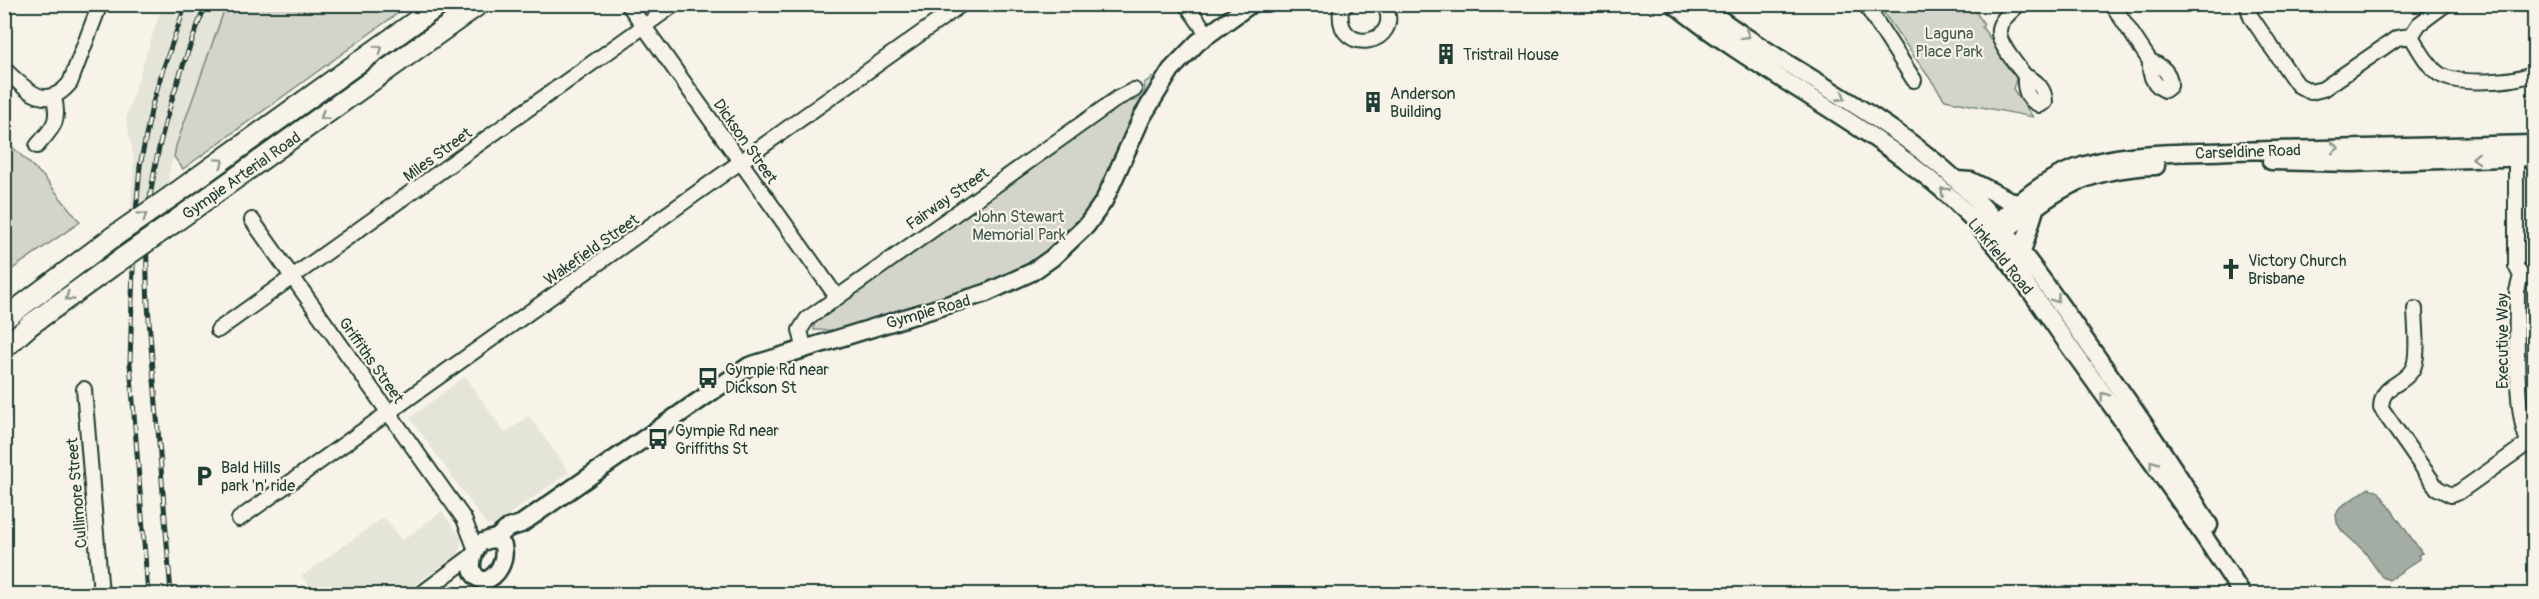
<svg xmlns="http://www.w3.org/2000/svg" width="2539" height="599" viewBox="0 0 2539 599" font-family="Pangolin,sans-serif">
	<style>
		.built { fill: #e5e4d9 }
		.green { fill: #d3d5ca; stroke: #79897f; stroke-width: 1.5 }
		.water { fill: #a4ada3; stroke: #6f8077; stroke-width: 1.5 }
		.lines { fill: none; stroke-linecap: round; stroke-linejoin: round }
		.minor-casing { stroke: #1f3d34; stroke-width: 18 }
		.major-casing { stroke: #1f3d34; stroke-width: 21 }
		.highway-casing { stroke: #1f3d34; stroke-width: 24 }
		.minor { stroke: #f7f3e8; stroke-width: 14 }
		.major { stroke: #f7f3e8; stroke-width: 16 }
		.highway { stroke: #f7f3e8; stroke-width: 20 }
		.rail-casing { stroke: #1f3d34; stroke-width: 5 }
		.rail { stroke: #f7f3e8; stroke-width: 3; stroke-dasharray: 9; stroke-linecap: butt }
		.highway-bridge-casing { stroke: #1f3d34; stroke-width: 24; stroke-linecap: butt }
		.highway-bridge { stroke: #f7f3e8; stroke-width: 20 }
		.oneway { stroke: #8b988e }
		.labels { text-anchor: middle; stroke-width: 4.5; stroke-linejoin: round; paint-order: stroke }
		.park-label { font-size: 16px; fill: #435b52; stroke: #f7f3e8 }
		.poi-label { font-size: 16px; fill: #1f3d34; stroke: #f7f3e8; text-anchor: start }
		.street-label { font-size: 16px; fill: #1f3d34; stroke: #f7f3e8 }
	</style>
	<rect width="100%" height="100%" fill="#f7f3e8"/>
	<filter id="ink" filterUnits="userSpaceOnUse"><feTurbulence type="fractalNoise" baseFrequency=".0167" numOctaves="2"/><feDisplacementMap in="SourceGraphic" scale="12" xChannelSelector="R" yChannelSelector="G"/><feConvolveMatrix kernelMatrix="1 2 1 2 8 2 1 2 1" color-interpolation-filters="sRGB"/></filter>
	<g filter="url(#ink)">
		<path class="built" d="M162 5H226L176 146 168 176 169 183 131 210 134 159 126 118Z
			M465 376 505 433 529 416 569 472 493 526 487 525 410 418Z
			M442 511 461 538 459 554 401 594H315L302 576 384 517 402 541Z"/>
		<path class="green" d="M226 5V4L409 5 183 169 174 157 176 146Z
			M1878 5H1971L1984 24 1982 27 2017 76 2013 89 2033 117 1945 100Z
			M1153 77H1155L1101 195 1078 226 1036 262 972 292 834 330H814V322L1128 100C1139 104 1147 94 1144 83Z
			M5 140 43 176 80 222 5 274Z"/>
		<path class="water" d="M2369 488 2379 492 2422 553 2418 555 2420 559 2389 580 2382 577 2364 551 2342 531 2337 523 2336 515 2340 507Z"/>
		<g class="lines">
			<defs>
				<path id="minor" d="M628 4 837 297
					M1186 4 1208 35
					M1347 4 1341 10C1335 58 1406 45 1384 4
					M1865 4 1914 80
					M2019 4C2013 10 2006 15 2002 22 1990 37 2016 63 2025 76
					M2112 4 2150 61
					M2247 4 2251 17 2292 77 2298 85 2311 92 2323 89 2397 38 2411 36 2419 24 2446 4
					M2411 36C2419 49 2427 65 2439 74 2458 86 2515 82 2534 73
					M2150 61C2161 65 2171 73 2170 86L2165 90C2152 84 2149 74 2150 61Z
					M4 69C26 89 45 113 70 83L100 4
					M2025 76C2036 80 2045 89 2045 102L2040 105C2027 100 2024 89 2025 76Z
					M37 146C53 127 60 123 54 97
					M2516 157V266L2521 276 2517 291C2517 319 2513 434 2533 448
					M252 220 464 519 476 550
					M2415 309C2415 323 2420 358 2412 370 2401 387 2382 383 2381 408L2437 488 2451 495 2459 492 2527 444
					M218 330 675 4
					M804 347 800 330 807 319 1118 98 1134 90
					M84 389 101 594
					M239 519 962 4
					M421 594 473 555"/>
				<path id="major" d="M1674 4C1758 72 1857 117 1939 187 1996 235 2036 300 2079 360 2134 437 2191 514 2242 594
					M1700 4C1774 62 1861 101 1934 161 1995 210 2038 273 2083 337 2127 399 2170 460 2209 525
					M2271 161 2351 163 2534 157
					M1957 180 1971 181 2017 204
					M1990 228C2015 206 2040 182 2071 170 2123 150 2179 154 2233 151 2334 148 2434 146 2534 144
					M1998 237C2052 192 2083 168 2156 166
					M2022 252 2036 206
					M491 539 498 540 503 546C506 560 499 576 484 581 466 576 471 556 480 543Z
					M495 539 508 528 521 524 749 366 986 293 1032 272 1052 258 1087 225 1104 201 1142 117 1171 70 1198 42 1251 4"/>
				<path id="highway" d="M172 196 440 4
					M173 223 479 4
					M4 319 113 237
					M4 348 30 325 116 263"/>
			</defs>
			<use href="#minor" class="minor-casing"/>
			<use href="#major" class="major-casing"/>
			<use href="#highway" class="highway-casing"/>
			<use href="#minor" class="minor"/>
			<use href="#major" class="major"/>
			<use href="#highway" class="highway"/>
			<defs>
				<path id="rail" d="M148 594 130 363 134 236 140 166 152 106 162 72 186 4
					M171 594C166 527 160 459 155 391 149 325 142 258 151 191 160 127 182 65 206 4"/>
			</defs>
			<use href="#rail" class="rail-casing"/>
			<use href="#rail" class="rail"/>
			<defs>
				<path id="highway-bridge" d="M113 237 172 196
					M116 263 173 223"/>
			</defs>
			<use href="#highway-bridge" class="highway-bridge-casing"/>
			<use href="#highway-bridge" class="highway-bridge"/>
		</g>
		<defs><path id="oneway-chevron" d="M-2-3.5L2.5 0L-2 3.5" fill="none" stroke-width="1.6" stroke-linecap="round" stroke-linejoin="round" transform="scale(1.5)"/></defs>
		<g class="oneway">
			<use href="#oneway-chevron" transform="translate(1746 35) rotate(32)"/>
			<use href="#oneway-chevron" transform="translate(379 49) rotate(-36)"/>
			<use href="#oneway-chevron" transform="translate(1842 97) rotate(33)"/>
			<use href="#oneway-chevron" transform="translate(324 116) rotate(145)"/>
			<use href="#oneway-chevron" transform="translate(2335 148) rotate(-1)"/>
			<use href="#oneway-chevron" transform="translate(2476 158) rotate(178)"/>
			<use href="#oneway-chevron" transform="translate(220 162) rotate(-35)"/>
			<use href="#oneway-chevron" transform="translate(1944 191) rotate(-138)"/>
			<use href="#oneway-chevron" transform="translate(143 216) rotate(-36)"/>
			<use href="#oneway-chevron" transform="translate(69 297) rotate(144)"/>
			<use href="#oneway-chevron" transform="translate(2056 299) rotate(55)"/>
			<use href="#oneway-chevron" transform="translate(2104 396) rotate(-126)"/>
			<use href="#oneway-chevron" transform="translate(2153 464) rotate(-126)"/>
		</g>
	</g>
	<defs>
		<symbol id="building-bare" viewBox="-9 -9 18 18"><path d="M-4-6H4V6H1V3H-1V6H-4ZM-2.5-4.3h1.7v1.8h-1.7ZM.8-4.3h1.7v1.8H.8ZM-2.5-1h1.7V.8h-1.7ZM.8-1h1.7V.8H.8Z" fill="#1f3d34" stroke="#f7f3e8" stroke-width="2.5" paint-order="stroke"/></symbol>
		<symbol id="church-bare" viewBox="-9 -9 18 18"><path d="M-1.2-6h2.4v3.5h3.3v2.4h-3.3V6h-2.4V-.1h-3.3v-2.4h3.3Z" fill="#1f3d34" stroke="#f7f3e8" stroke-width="2.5" paint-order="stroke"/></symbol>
		<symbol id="bus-bare" viewBox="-9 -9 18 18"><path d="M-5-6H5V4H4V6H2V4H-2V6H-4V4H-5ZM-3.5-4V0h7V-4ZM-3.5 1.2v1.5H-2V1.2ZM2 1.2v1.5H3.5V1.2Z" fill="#1f3d34" stroke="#f7f3e8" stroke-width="2.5" paint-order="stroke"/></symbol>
		<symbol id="parking-bare" viewBox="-9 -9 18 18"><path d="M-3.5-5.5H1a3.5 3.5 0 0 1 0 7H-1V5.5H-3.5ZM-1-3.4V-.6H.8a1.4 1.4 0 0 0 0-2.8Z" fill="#1f3d34" stroke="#f7f3e8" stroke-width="2.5" paint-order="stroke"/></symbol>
	</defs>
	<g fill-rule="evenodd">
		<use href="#building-bare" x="1431" y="39" width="30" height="30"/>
		<use href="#building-bare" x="1358" y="87" width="30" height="30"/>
		<use href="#church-bare" x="2216" y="254" width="30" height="30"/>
		<use href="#bus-bare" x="693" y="363" width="30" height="30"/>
		<use href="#bus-bare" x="643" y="424" width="30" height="30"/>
		<use href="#parking-bare" x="189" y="461" width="30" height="30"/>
	</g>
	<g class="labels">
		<g class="park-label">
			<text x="1949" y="39">Laguna<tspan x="1949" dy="18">Place Park</tspan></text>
			<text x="1019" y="222">John Stewart<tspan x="1019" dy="18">Memorial Park</tspan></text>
		</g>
		<g class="poi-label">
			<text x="1463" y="60">Tristrail House</text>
			<text x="1390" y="99">Anderson<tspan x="1390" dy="18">Building</tspan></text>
			<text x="2248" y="266">Victory Church<tspan x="2248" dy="18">Brisbane</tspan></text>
			<text x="725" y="375">Gympie Rd near<tspan x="725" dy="18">Dickson St</tspan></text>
			<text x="675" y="436">Gympie Rd near<tspan x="675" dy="18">Griffiths St</tspan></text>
			<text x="221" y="473">Bald Hills<tspan x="221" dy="18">park 'n' ride</tspan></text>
		</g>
		<g class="street-label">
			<text transform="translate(746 141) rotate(55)" y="6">Dickson Street</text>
			<text transform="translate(2248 151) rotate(-2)" y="6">Carseldine Road</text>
			<text transform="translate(437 154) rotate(-36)" y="6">Miles Street</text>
			<text transform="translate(241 175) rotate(-35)" y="6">Gympie Arterial Road</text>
			<text transform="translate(947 198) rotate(-35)" y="6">Fairway Street</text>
			<text transform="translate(591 249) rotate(-35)" y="6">Wakefield Street</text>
			<text transform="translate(2001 256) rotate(51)" y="6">Linkfield Road</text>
			<text transform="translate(928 311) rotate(-16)" y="6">Gympie Road</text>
			<text transform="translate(2502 341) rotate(-90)" y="6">Executive Way</text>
			<text transform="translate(372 360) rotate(55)" y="6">Griffiths Street</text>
			<text transform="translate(76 493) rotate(-95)" y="6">Cullimore Street</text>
		</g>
	</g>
	<rect width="2539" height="599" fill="none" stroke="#f7f3e8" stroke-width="24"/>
	<rect x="12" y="12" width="2515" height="575" fill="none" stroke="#1f3d34" stroke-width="2" filter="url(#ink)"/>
</svg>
